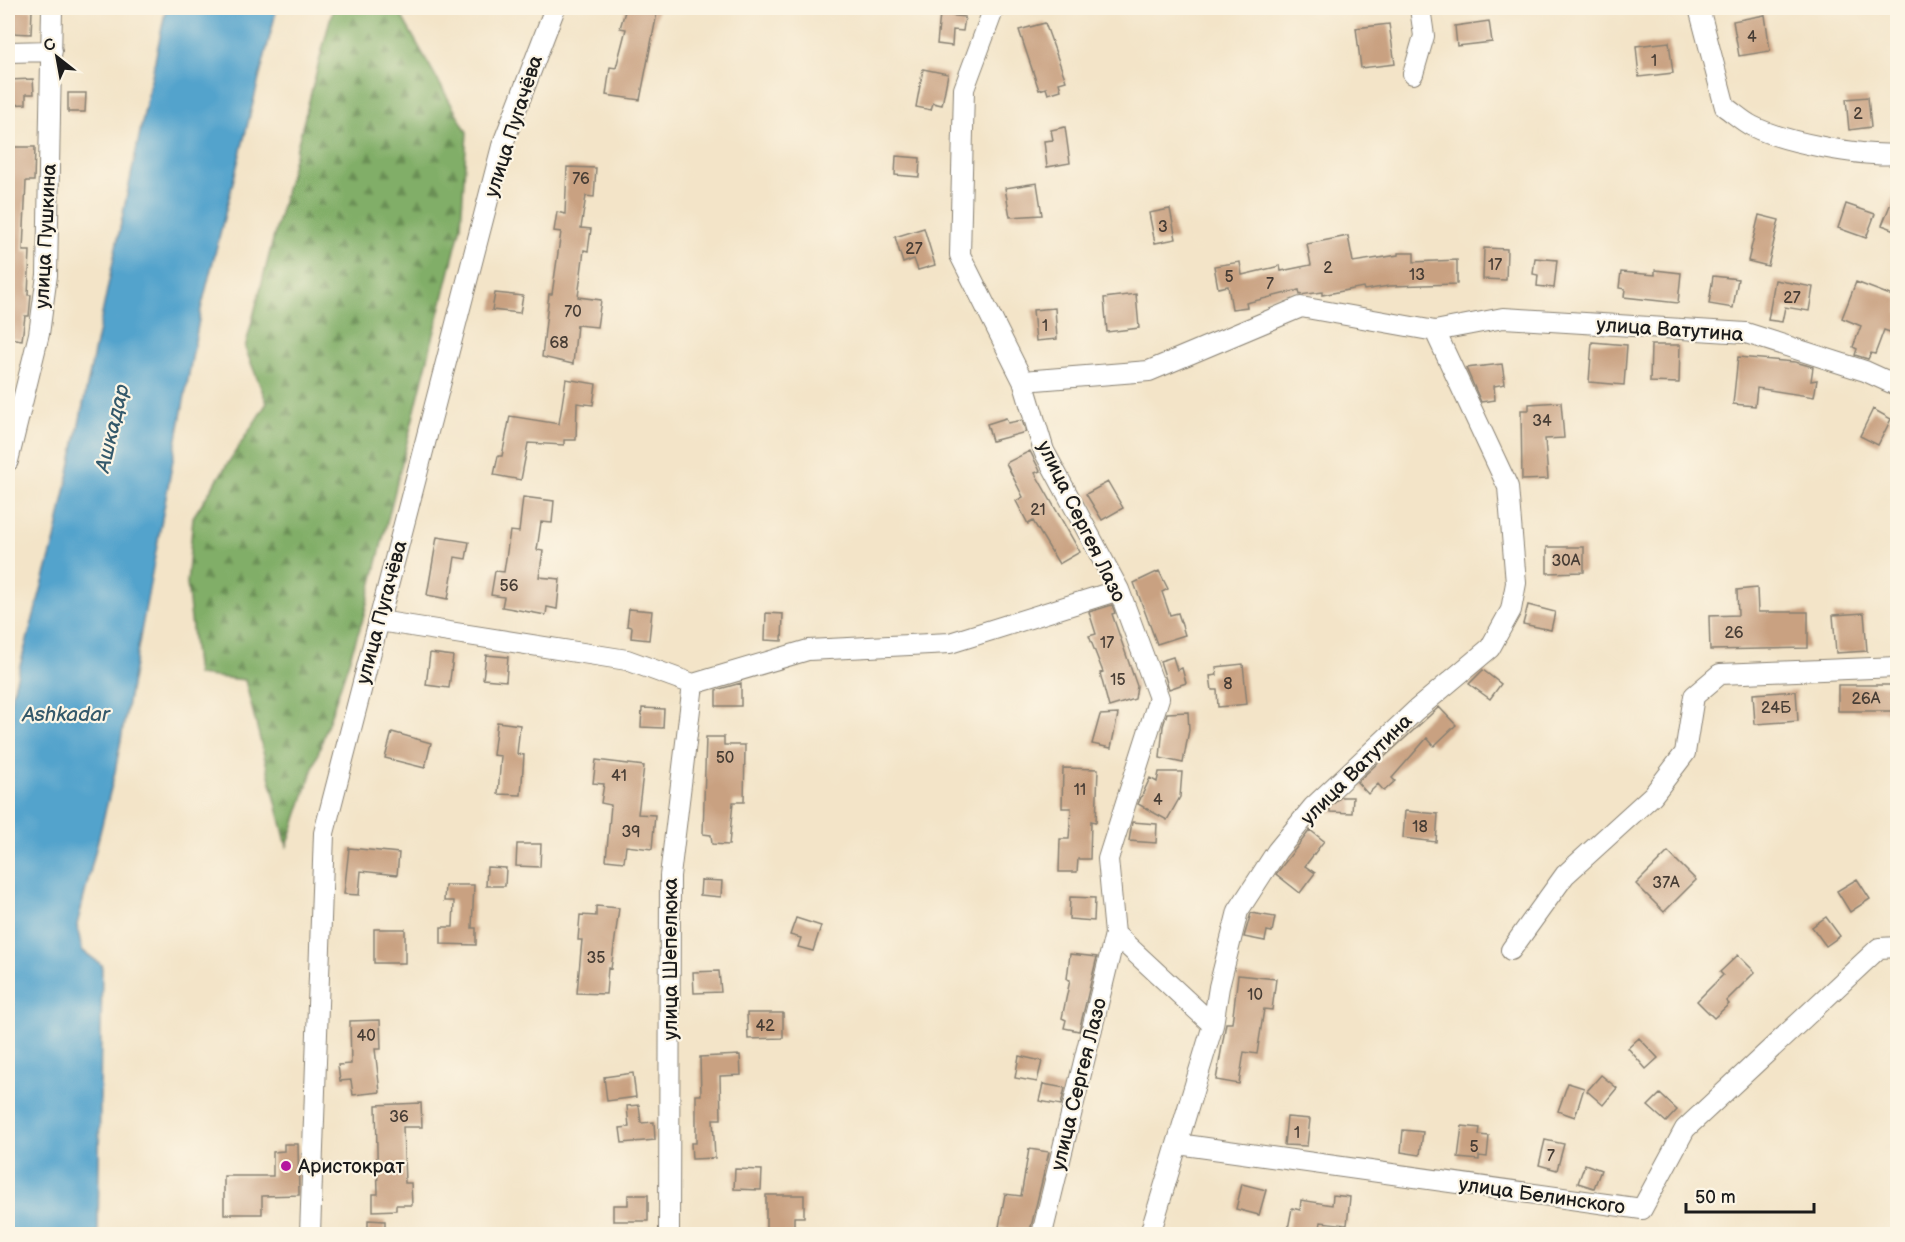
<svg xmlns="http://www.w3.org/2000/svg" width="1905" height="1242" viewBox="0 0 1905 1242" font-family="'Balsamiq Sans',sans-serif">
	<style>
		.forest { fill: url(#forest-firs); stroke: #4e6542; stroke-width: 1.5 }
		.water { fill: #52a3cc; stroke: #376074; stroke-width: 1.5 }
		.building { fill: #c9a181 }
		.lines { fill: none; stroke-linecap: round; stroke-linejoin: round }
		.street-casing { stroke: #888072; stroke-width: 22 }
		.street { stroke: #fff; stroke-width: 20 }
		.poi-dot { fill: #b5179e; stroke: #fcf5e5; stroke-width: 2 }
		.labels { text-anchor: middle; stroke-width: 4.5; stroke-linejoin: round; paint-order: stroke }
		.number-label { font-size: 16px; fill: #473d35 }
		.street-label { font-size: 20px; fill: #1c1c1c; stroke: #fcf5e5 }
		.poi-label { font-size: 20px; fill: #1c1c1c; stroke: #fcf5e5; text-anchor: start }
		.water-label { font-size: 21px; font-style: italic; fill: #34596b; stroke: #fcf5e5 }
	</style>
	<defs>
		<pattern id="forest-firs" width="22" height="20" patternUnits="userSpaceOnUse" patternTransform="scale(1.5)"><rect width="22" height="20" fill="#81ae67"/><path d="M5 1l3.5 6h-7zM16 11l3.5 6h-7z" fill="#698d54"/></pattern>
	</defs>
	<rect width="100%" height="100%" fill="#fcf5e5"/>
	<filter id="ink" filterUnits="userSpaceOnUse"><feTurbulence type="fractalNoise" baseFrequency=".0167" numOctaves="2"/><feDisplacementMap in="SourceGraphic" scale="12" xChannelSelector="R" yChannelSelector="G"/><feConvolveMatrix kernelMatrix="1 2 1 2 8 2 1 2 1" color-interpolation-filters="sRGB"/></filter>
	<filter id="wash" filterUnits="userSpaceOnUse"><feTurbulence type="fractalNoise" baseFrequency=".008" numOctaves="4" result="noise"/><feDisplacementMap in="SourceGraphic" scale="24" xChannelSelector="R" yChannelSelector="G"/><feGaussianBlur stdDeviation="1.35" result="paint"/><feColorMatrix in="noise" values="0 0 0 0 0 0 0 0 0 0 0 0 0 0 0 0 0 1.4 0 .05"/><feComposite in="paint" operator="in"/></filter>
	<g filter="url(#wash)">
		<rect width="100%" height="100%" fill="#f3e4c8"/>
		<path class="forest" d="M333 8H397L467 132 461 226 363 619 287 846 245 680 197 675 187 583 193 517 267 403 245 348Z"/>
		<path class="water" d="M166 8H277L201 309 115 772 77 925 82 950 102 965 98 1234H8V709L55 539Z"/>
		<g id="blocks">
			<path class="building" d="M626 8H658L640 100 606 95 610 67 616 68 626 29 620 28Z
				M11 9 32 10 31 34 10 33Z
				M940 14 965 17 963 31 953 30 952 46 937 44Z
				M1765 15 1770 51 1739 56 1733 21Z
				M1489 21 1492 42 1457 46 1455 26Z
				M1045 23 1066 81 1059 83 1061 90 1048 94 1046 88 1039 90 1019 30Z
				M1389 24 1395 64 1361 68 1356 28Z
				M1669 42 1673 73 1639 77 1636 46Z
				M923 69 948 74 942 105 933 103 931 110 916 107Z
				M33 79 34 94H26V104L8 105V80Z
				M68 93H86L85 112H68Z
				M1868 97 1871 127 1849 130 1846 99Z
				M1065 127 1070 163 1047 167 1044 141 1053 140 1051 130Z
				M8 147H35L34 181H26L23 251H30L28 295H31L29 316H25L22 340 8 338Z
				M896 156 920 158 919 177 895 175Z
				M567 167 596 168 594 197 586 196 581 228 591 229 588 251 584 250 578 297 601 300 597 327 577 325 573 364 542 357 549 294H552L561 232 554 231 557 212 565 214Z
				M1037 183 1042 215 1010 217 1005 188Z
				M1897 188 1898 189V231L1882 225Z
				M1846 204 1875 214 1866 238 1838 228Z
				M1170 209 1176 239 1155 243 1149 213Z
				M1759 215 1779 220 1768 266 1748 261Z
				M924 228 935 265 918 270 914 259 903 263 895 237Z
				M1348 236 1353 262 1398 255V253H1414V262L1457 260V284L1389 286 1364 290 1363 287 1322 295V292L1300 295 1299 290 1246 303 1247 307 1232 309 1228 286 1218 288 1214 266 1240 262 1242 275 1280 266 1281 271 1311 265 1307 244Z
				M1484 248 1507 249 1506 280 1483 279Z
				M1535 258 1557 260 1554 288 1537 286 1538 275 1533 274Z
				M1655 270 1681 273 1678 303 1624 297 1625 289 1619 288 1621 272 1655 275Z
				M1713 276 1738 279 1733 308 1709 304Z
				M1775 280 1813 287 1809 311 1785 307 1782 322 1768 320Z
				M1856 282 1898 298V335L1884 330 1875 354 1871 353 1868 359 1855 355 1857 349 1853 347 1861 326 1842 318Z
				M495 293 523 296 520 313 492 310Z
				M1136 294 1139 328 1107 332 1104 298Z
				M1055 308 1057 339 1036 341 1033 310Z
				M1592 342 1627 345 1624 385 1589 382Z
				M1651 345H1680L1679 383 1650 382Z
				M1738 357 1795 362 1813 367 1811 381 1817 380 1814 397 1757 388 1755 406 1733 404Z
				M1502 364 1505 384 1494 386 1495 400 1481 402 1466 368Z
				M566 379 596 384 593 405 577 403 576 440H564V445L528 443 521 480 494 475 498 456H502L510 416 559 424Z
				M1561 402 1564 438 1545 439 1548 479 1522 480 1521 410H1529V404Z
				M1873 409 1891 419 1878 445 1860 436Z
				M1006 418 1008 423 1022 420 1026 432 992 441 987 424Z
				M1030 451 1040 471 1035 473 1080 552 1059 564 1033 521 1028 524 1016 501 1023 497 1006 463Z
				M1108 482 1123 508 1102 520 1086 494Z
				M523 497 554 501 552 523 541 522 537 550 543 551 539 577 560 579 557 609 547 607 546 615 502 607 504 597 491 595 495 571 504 572 510 531 519 532Z
				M437 537 469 542 466 559 455 557 448 599 427 595Z
				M1547 547H1584V572L1547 573Z
				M1159 571 1168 589 1162 592 1170 615 1178 613 1185 635 1157 644 1134 583Z
				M1757 588 1758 612H1808V648L1710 650 1709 616 1738 615 1737 590Z
				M1112 605 1115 613 1112 614 1137 686 1135 699 1109 707 1100 673 1103 672 1089 636 1096 634 1089 612Z
				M1528 605 1555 612 1551 630 1523 624Z
				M629 609 652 611 649 640 631 638 632 627 627 626Z
				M766 613 783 614 782 641 765 640Z
				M1864 613 1867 651 1836 653 1833 615Z
				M430 653 453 656 449 688 426 685Z
				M486 655 508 657 506 681 483 679Z
				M1173 657 1177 670 1182 668 1186 683 1169 689 1160 661Z
				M1243 664 1247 704 1218 707 1217 690H1212L1210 676 1217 675 1216 667Z
				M1483 670 1501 684 1490 699 1469 684Z
				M741 683V706H716V690Z
				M1838 685H1893V711H1838Z
				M1796 691 1798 721 1755 724 1753 694Z
				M1439 707 1456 725 1434 746 1427 738 1392 778 1395 781 1384 791 1378 784 1368 794 1357 782Z
				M642 708 664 709 663 728 641 727Z
				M1188 712 1189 730 1183 763 1160 758 1163 726 1167 713Z
				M1118 714 1111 748 1092 744 1100 715Z
				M497 722 520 725 517 754 524 755 521 795 498 794 501 756 493 755Z
				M392 732 431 743 425 768 385 758Z
				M706 737H724V745H745L744 802H733L729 845 712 844 711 835 703 834Z
				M596 760 644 766 638 814 655 815 652 849 626 846 624 862 606 860 611 805 601 803 604 784 593 783Z
				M1063 768 1098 769 1096 822 1091 821 1090 859H1078L1077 872H1059L1060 839H1069L1071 808H1062Z
				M1159 772H1182L1180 797 1167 820 1138 804 1150 778 1157 782Z
				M1341 797H1353L1352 813 1330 812V807Z
				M1405 811 1438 814 1436 842 1403 838Z
				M1132 822 1157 824 1156 843 1129 841Z
				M1310 830 1324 841 1305 866 1315 873 1300 893 1276 874Z
				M517 844H541L540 867 516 866Z
				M349 848 399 853 397 875 361 871 359 895 344 894Z
				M1668 852 1696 880 1664 912 1636 884Z
				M487 867 506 868 505 886H486Z
				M1857 879 1870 899 1850 912 1837 891Z
				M701 880 722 881 721 897 700 895Z
				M445 885H474L472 928H476V945L441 944V927H453L454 901H444Z
				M1070 897 1095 898 1094 921 1069 919Z
				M596 906 619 908 611 969 608 968 606 994 577 993 582 940H578L580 915 596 916Z
				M1251 913 1275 917 1272 932 1267 931 1265 941 1244 937Z
				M1826 917 1840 936 1826 946 1812 927Z
				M796 918 821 926 813 951 798 947 801 938 790 935Z
				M374 929H405V963H374Z
				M1070 954 1097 957 1079 1031 1064 1028 1066 1020 1062 1018 1070 980 1067 979Z
				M1738 955 1755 972 1726 1001 1729 1004 1714 1018 1697 1001 1723 975 1720 972Z
				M719 971 721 992 694 993 693 972Z
				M1238 975 1276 979 1272 1010 1264 1009 1257 1054 1244 1052 1239 1084 1216 1080 1226 1023H1232Z
				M747 1013H783V1038L748 1039Z
				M380 1020 381 1049H375L380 1092 353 1095 351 1080 340 1081 338 1065 351 1064 350 1021Z
				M1639 1038 1658 1058 1646 1069 1628 1048Z
				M740 1055 741 1075 720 1076 721 1119H713L715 1158 692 1159 691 1143H696V1095H701L700 1057Z
				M1019 1056 1042 1061 1037 1082 1015 1078Z
				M633 1073 636 1097 607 1101 604 1077Z
				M1601 1075 1617 1088 1603 1105 1587 1091Z
				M1568 1083 1584 1088 1575 1117 1558 1111Z
				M1043 1084 1065 1088 1061 1105 1039 1101Z
				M1660 1094 1677 1110 1666 1122 1648 1106Z
				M421 1103 422 1127H403L405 1183H411L412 1205H396V1210L373 1211V1194H378L376 1105Z
				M639 1105 641 1123 654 1122 655 1140 622 1143 620 1128 629 1127 627 1106Z
				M1287 1117 1310 1119 1307 1146 1284 1145Z
				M1462 1126 1480 1128 1479 1135 1489 1136 1487 1157 1479 1156V1160L1458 1158Z
				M1403 1130 1423 1132 1420 1155 1401 1152Z
				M1545 1140 1564 1144 1557 1170 1539 1165Z
				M284 1144H298L299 1195 262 1196V1214H224V1176H273V1152L284 1151Z
				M1029 1149 1049 1152 1030 1231 999 1227 1005 1194 1021 1196Z
				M1585 1164 1601 1170 1594 1188 1578 1183Z
				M735 1169 762 1170 761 1190 734 1189Z
				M1242 1184 1266 1190 1259 1215 1236 1209Z
				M628 1195H648V1221H613V1205H628Z
				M766 1195H804V1217H794V1234H766Z
				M1333 1195 1350 1197 1347 1225 1321 1222 1319 1234 1288 1229 1292 1208 1300 1210 1301 1200 1332 1205Z
				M368 1220 385 1221V1234H368Z"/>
		</g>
	</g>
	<g filter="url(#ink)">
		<use href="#blocks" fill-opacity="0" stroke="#888072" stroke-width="1.5"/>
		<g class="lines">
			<defs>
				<path id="street" d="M994 8 964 89 960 255 1023 381 1044 451 1119 590 1159 698 1108 859 1115 934 1213 1025
					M1699 8 1725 107C1734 113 1742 121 1752 126 1783 142 1862 157 1898 154
					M8 52 52 51
					M1413 74 1424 36 1420 8
					M1023 381 1149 371 1301 307 1435 331 1503 318 1746 333 1865 371 1898 386
					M8 461 39 334 47 275 52 8
					M379 621 627 660 693 684 808 650 950 643 1119 590
					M1511 950 1565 875 1653 795 1685 753 1694 696 1720 674 1898 667
					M1178 1144 1642 1209 1685 1129 1879 948 1898 947
					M310 1234 324 833 502 146 555 8
					M669 1234 670 876 693 684
					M1042 1234 1115 934
					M1150 1234 1213 1025 1219 987 1238 911 1277 851 1313 807 1416 710 1490 648 1511 610 1516 583 1508 487 1435 331"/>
			</defs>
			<use href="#street" class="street-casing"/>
			<use href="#street" class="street"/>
		</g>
	</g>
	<circle class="poi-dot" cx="286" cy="1166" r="6"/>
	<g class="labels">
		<g class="number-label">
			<text x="1752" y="42">4</text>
			<text x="1654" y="66">1</text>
			<text x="1858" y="119">2</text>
			<text x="581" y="184">76</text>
			<text x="1163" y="232">3</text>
			<text x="914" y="254">27</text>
			<text x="1495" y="270">17</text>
			<text x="1328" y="273">2</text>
			<text x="1417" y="280">13</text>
			<text x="1229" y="282">5</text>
			<text x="1270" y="289">7</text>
			<text x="1792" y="303">27</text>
			<text x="573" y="317">70</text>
			<text x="1045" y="331">1</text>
			<text x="559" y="348">68</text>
			<text x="1542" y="426">34</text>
			<text x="1038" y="515">21</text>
			<text x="1566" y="566">30А</text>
			<text x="509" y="591">56</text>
			<text x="1734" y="638">26</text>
			<text x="1107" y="648">17</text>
			<text x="1118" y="685">15</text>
			<text x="1228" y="689">8</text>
			<text x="1866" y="704">26А</text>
			<text x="1776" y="713">24Б</text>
			<text x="725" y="763">50</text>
			<text x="619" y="781">41</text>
			<text x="1080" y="795">11</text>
			<text x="1158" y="805">4</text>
			<text x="1420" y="832">18</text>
			<text x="631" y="837">39</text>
			<text x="1666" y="888">37А</text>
			<text x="596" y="963">35</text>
			<text x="1255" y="1000">10</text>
			<text x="765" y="1031">42</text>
			<text x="366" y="1041">40</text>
			<text x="399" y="1122">36</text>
			<text x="1297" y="1138">1</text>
			<text x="1474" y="1152">5</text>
			<text x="1551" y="1161">7</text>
		</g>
		<g class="street-label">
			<text transform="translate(513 126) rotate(-72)" y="7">улица Пугачёва</text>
			<text transform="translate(45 236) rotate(-87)" y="7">улица Пушкина</text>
			<text transform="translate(1670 329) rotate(4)" y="7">улица Ватутина</text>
			<text transform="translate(1082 521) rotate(64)" y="7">улица Сергея Лазо</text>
			<text transform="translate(381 612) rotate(-75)" y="7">улица Пугачёва</text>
			<text transform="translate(1356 769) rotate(-45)" y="7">улица Ватутина</text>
			<text transform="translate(670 959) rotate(-90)" y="7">улица Шепелюка</text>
			<text transform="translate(1078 1084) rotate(-76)" y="7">улица Сергея Лазо</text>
			<text transform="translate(1542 1195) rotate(8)" y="7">улица Белинского</text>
		</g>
		<g class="poi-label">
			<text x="298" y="1173">Аристократ</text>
		</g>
		<g class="water-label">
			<text transform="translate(112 428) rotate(-77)" y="7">Ашкадар</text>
			<text x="66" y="721">Ashkadar</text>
		</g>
	</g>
	<rect width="1905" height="1242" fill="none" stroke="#fcf5e5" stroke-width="30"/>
	<g transform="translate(57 57) rotate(329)" stroke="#fcf5e5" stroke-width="4.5" paint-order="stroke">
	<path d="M0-4.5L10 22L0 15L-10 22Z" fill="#1c1c1c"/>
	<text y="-9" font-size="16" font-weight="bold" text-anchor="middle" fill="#1c1c1c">С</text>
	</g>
	<path d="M1686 1203v9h128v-9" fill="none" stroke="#1c1c1c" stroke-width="3"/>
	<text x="1695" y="1203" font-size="18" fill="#1c1c1c" stroke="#fcf5e5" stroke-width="4.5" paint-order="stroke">50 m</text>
</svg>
